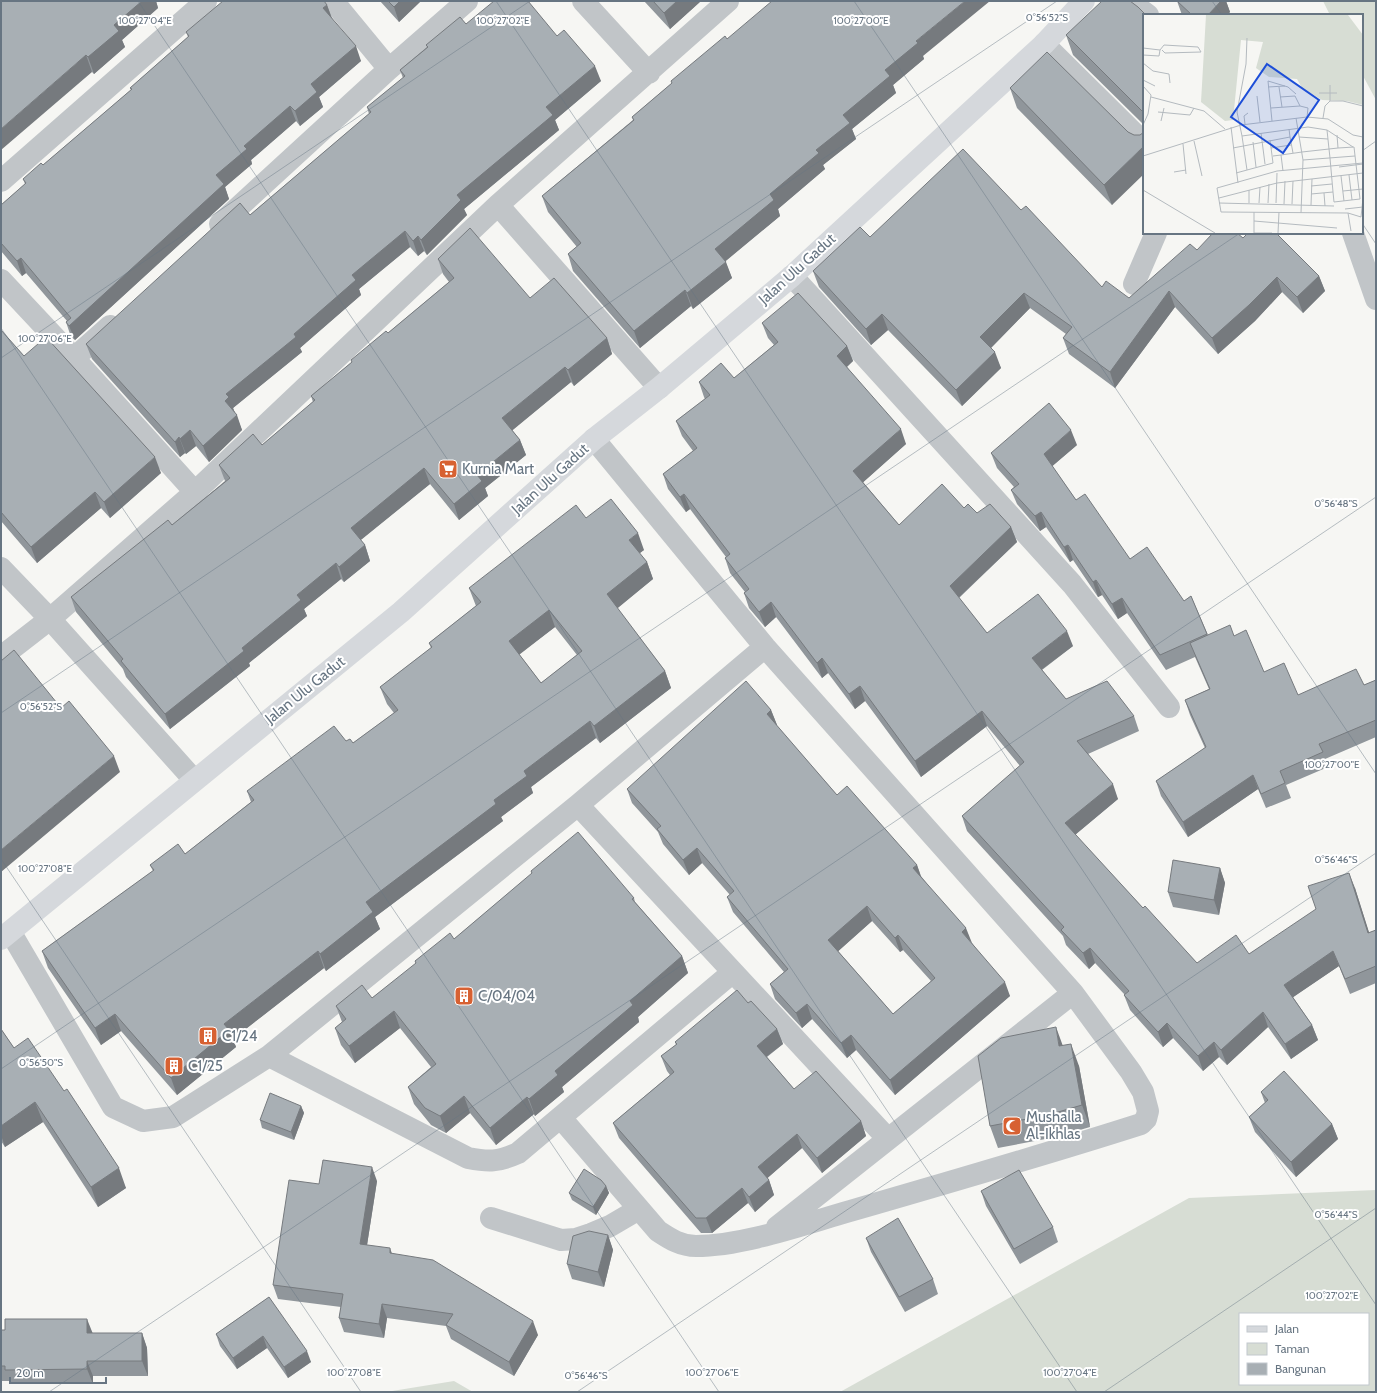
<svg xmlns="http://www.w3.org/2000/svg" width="1377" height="1393" viewBox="0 0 1377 1393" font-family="Cabin,sans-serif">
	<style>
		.green { fill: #d7ddd4; fill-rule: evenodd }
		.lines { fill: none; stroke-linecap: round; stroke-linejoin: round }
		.street { stroke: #c1c5c8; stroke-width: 22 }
		.secondary { stroke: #d5d8dc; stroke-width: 22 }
		.wall { fill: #90969b; fill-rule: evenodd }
		.shaded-wall { fill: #767a7e }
		.building { fill: #a8afb4; stroke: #767a7e; fill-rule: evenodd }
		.ticks { fill: none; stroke: #677582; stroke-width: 1; stroke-opacity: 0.45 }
		.labels { text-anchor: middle; stroke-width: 4; stroke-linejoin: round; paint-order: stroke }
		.street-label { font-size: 15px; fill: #677582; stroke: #fff }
		.poi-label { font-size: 15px; fill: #677582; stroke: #fff; text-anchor: start }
		.inset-road { fill: none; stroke: #b4babf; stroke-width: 1 }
		.view { fill: #1d4ed8; fill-opacity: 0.15; stroke: #1d4ed8; stroke-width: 2 }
		.inset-edge { fill: none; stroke: #677582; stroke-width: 2 }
		.ticks-label { font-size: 10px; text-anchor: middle; fill: #677582; stroke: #fff; stroke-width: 4; stroke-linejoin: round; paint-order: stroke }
	</style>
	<rect width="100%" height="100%" fill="#f6f6f3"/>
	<path class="green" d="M1323 1H1376V100L1362 74V15H1330Z
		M1376 1190V1392H840L1189 1198ZM1240 1314H1368V1384H1240Z
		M454 1381 473 1392H386Z"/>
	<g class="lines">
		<path class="street" d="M333 1 389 69
			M583 1 649 73
			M1129 1 1148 15
			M1044 44 1144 143
			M1 181 206 1
			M498 205 659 388
			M220 224 389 69 467 1
			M1353 233 1376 299
			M792 276 1072 584 1169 707
			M1 280 74 358
			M1134 284 1156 233
			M110 326 74 358 195 492
			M1 568 50 619 194 780
			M1 657 50 619 195 492 498 205 728 1
			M578 805 888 1139
			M11 933 113 1107 143 1121 173 1117 269 1056 468 1158C489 1162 498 1162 518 1153L733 972
			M269 1056 578 805 765 647
			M561 1118 658 1231C670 1239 681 1246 696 1246 743 1246 804 1224 850 1211 947 1183 1044 1155 1141 1124L1146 1119 1148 1111 1143 1092 1131 1072 1073 993 765 647 594 439
			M491 1218 561 1240 576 1239 591 1234 610 1226 639 1209
			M777 1227 1073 993"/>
		<path class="secondary" d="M1 939 401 612 594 439 659 388 792 276 1044 44 1084 1"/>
	</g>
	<path class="wall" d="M1 1H156L158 8 122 40 125 47 94 74 92 72Z
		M380 1H421L399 22Z
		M644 1H701L670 29Z
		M1177 1H1226L1230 12 1227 15H1182Z
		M327 5 332 18 361 61 319 97 323 107 300 126 296 121 251 160 252 164 225 187 229 199 75 340 71 337 66 322 67 321 26 273 22 276 1 251V205L25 184 23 179 43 165 131 90 130 88 188 37 186 32Z
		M1144 15V125L1073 55 1066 35Z
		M466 24 557 36 601 81 555 120 559 130 464 209 467 215 427 255 424 251 418 256 410 247 359 289 361 295 300 348 302 352 233 408 242 430 209 462 196 446 186 454 185 453 180 457 92 359 86 344 250 215 369 114 367 107 403 78 400 70 427 47 426 45Z
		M727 39 923 56 924 59 893 85 896 93 852 129 856 139 823 165 825 169 778 209 780 216 725 261 732 278 693 309 691 306 640 348 573 271 568 254 577 247 548 212 542 196 633 120 632 117 672 83 671 81Z
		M1010 88 1128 132 1134 135H1140L1112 205 1017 108Z
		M1021 210 1102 287 1129 298 1197 250 1243 238 1319 276 1325 291 1303 313 1282 292 1255 321 1218 354 1175 307 1115 388 1069 354 1063 338 1066 334 1030 308 991 348 1001 368 962 406 888 330 871 345 819 287 813 271 870 237Z
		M438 259 530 298 607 338 612 354 574 386 571 382 512 430 520 440 526 455 485 488 488 496 459 520 430 484 360 540 365 545 370 561 344 582 341 579 304 609 307 616 249 663 250 666 170 729 126 677 123 669 76 612 71 597 172 525 225 481 219 465 262 445 313 402 311 396 352 362 351 360 388 333 449 282 443 274Z
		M762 323 847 346 853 361 847 367 906 444 863 482 899 525 964 508 1011 527 1017 542 959 598 987 633 1073 646 1042 670 1066 699 1134 716 1139 731 1088 754 1118 799 1075 835 1143 908 1197 963 1249 954 1355 888 1369 933 1376 930V983L1350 994 1339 966 1293 997 1312 1025 1318 1040 1291 1059 1268 1027 1227 1065 1219 1057 1203 1071 1173 1038 1163 1047 1130 1010 1124 995H1125L1095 963 1089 969 1066 945 1063 936 967 831 962 816 1020 766 987 726 921 777 865 701 855 709 828 673 822 678 776 617 765 627 749 608 744 593 745 592 730 573 725 558 726 557 690 509 686 512 668 489 663 474 693 451 682 436 676 421 705 399 704 397 699 382 734 378 774 345 768 338Z
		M1 330 24 356 161 473 110 518 101 508 37 563 1 521Z
		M1077 445 1052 466 1076 500 1130 559 1184 601 1191 596 1208 635 1234 636 1264 672 1298 695 1364 685 1376 680V737L1325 759 1328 767 1286 785 1291 798 1266 808 1258 789 1188 837 1161 796 1156 781 1205 748 1190 715 1185 700 1209 689 1195 657 1166 670 1127 613 1118 619 1102 595 1098 597 1073 560 1070 562 1046 527 1040 531 1017 504 1011 490 1014 487 997 468 991 453Z
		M586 518 644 550 639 553 647 562 653 579 617 608 665 671 671 688 600 743 596 738 531 787 533 793 501 817 503 821 375 917 380 929 326 971 324 968 233 1039 236 1047 177 1095 121 1031 101 1045 48 968 42 951 153 871 150 865 185 854 251 802 247 791 346 741 353 743 394 713 387 704 380 687 431 648 429 643 476 606 469 588ZM555 627 577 655 541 683 519 654Z
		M771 710 777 725H776L837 795 917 865 921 876 972 943 1010 996 895 1095 856 1050 847 1058 812 1019 802 1028 775 999 770 984 784 972 733 912 727 897 730 895 702 863 689 875 663 844 658 832 632 803 627 789ZM872 921 900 952 903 950 931 981 893 1014 838 951Z
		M1220 868 1225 883 1219 915 1173 907 1168 892Z
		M531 871 634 898 635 902 682 956 688 973 638 1017 639 1022 562 1087 564 1092 535 1116 534 1114 496 1145 470 1113 446 1133 431 1125 414 1104 408 1087 431 1067 400 1028 355 1063 341 1045 335 1028 342 1022 336 1006 372 998 416 964 415 961 454 939 532 874Z
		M748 1003 777 1029 783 1044 767 1057 794 1089 861 1121 866 1136 822 1173 802 1148 767 1178 769 1180 774 1195 755 1212 748 1203 712 1233H701L619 1138 613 1123 670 1075 667 1071 661 1056 676 1045 675 1042Z
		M1 1029 14 1048 64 1091 126 1188 98 1207 43 1122 5 1147 1 1141Z
		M1063 1046 1079 1066 1090 1127 1056 1137 998 1148 990 1126Z
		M1261 1092 1332 1124 1338 1139 1296 1177 1255 1132 1249 1117 1265 1103Z
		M301 1106 304 1113 294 1140 262 1128 260 1120Z
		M377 1181 367 1245 392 1254 538 1335 514 1376 451 1339 446 1326 387 1318 384 1338 344 1332 339 1318 341 1307 278 1299 273 1285 319 1184Z
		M606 1186 609 1193 596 1215 572 1200 569 1193Z
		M981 1191 1053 1227 1058 1242 1020 1264 986 1206Z
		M608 1235 613 1250 604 1287 572 1279 567 1264Z
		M866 1238 933 1279 938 1294 905 1312 871 1252Z
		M269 1297 311 1362 288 1378 267 1348 237 1369 220 1346 216 1334Z
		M1 1330 92 1333H142L147 1348 148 1376H93V1384H11L9 1381H1Z"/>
	<path class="shaded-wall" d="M142 1H156L158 8 122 40 125 47 94 74 88 57 114 25Z
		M400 1H421L399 22 394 7Z
		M677 1H701L670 29 664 13Z
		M965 1H990L923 56 924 59 893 85 896 93 852 129 856 139 823 165 825 169 778 209 780 216 721 265 715 249 770 194 816 150 843 115 885 70 916 41Z
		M1221 1H1226L1230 12 1227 15H1208Z
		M327 5 332 19 323 8Z
		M356 46 361 61 319 97 323 107 300 126 295 111 311 84Z
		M86 55 92 72 1 150V129Z
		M595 66 601 81 555 120 559 130 464 209 467 215 427 255 421 240 457 195 546 107Z
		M290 106 296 121 251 160 252 164 225 187 229 199 75 340 69 326 216 175 244 146Z
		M1144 146V174L1112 205 1104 185Z
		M405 231 410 247 359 289 361 295 300 348 302 352 233 408 235 413 225 401 226 394 294 334 352 275Z
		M418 236 424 251 418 256 413 241Z
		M21 258 26 273 22 276 17 261Z
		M726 262 732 278 693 309 687 293Z
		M1319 276 1325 291 1303 313 1297 297Z
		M1277 277 1282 292 1255 321 1218 354 1212 338Z
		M685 290 691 306 640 348 634 331Z
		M1169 291 1175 307 1115 388 1110 372Z
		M1024 293 1030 308 986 353 980 337Z
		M882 314 888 330 871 345 866 329Z
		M607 338 612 354 574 386 568 370Z
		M847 346 853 361 842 371 837 356Z
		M995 352 1001 368 962 406 956 390Z
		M565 367 571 382 508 434 502 418Z
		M237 415 242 430 209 462 203 446Z
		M901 429 906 444 859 486 853 471Z
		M190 430 196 446 186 454 180 439Z
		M1071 430 1077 445 1049 469 1044 454Z
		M179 437 185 453 180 457 175 442Z
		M520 440 526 455 485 488 488 496 459 520 454 504 477 475Z
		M155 457 161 473 110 518 104 502Z
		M424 468 430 484 356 544 351 528Z
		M95 492 101 508 37 563 31 547Z
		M684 494 690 509 686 512 680 497Z
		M1041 512 1046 527 1040 531 1035 516Z
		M1011 527 1017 542 955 601 950 586Z
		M638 533 644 550 635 557 629 540Z
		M365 545 370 561 344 582 339 567Z
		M1068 545 1073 560 1070 562 1064 547Z
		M647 562 653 579 613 612 607 594Z
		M336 563 341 579 304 609 307 616 249 663 250 666 170 729 165 714 242 648 297 595Z
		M1096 580 1102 595 1098 597 1093 582Z
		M1122 598 1127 613 1118 619 1112 604Z
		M771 602 776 617 765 627 759 612Z
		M549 610 555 627 515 658 509 641Z
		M1067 631 1073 646 1037 673 1032 658Z
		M822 658 828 673 822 678 817 663Z
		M665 671 671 688 600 743 594 726Z
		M860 686 865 701 855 709 849 694Z
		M771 710 777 725 772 729 767 714Z
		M982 711 987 726 921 777 915 761Z
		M590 721 596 738 531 787 533 793 501 817 503 821 375 917 380 929 326 971 320 954 366 902 494 800 524 771Z
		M114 756 120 772 1 872V850Z
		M1253 775 1258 789 1188 837 1183 822Z
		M1113 784 1118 799 1070 839 1065 823Z
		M697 848 702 863 689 875 683 860Z
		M917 865 922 880 913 868Z
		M1220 868 1225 883 1219 915 1214 900Z
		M1349 873 1355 888 1374 948 1368 933Z
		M867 906 872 921 834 955 828 940Z
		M966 928 972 943 962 932Z
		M898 935 903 950 900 952 895 938Z
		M1090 948 1095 963 1089 969 1083 953Z
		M318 951 324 968 233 1039 236 1047 177 1095 171 1078 224 1024Z
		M1333 951 1339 966 1289 1000 1284 985Z
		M682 956 688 973 638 1017 639 1022 562 1087 564 1092 535 1116 529 1099 555 1071 630 1001Z
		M1005 982 1010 996 895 1095 890 1080Z
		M807 1004 812 1019 802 1028 796 1013Z
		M394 1011 400 1028 355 1063 349 1046Z
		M1263 1012 1268 1027 1227 1065 1221 1050Z
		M115 1014 121 1031 101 1045 95 1028Z
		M1167 1023 1173 1038 1163 1047 1158 1032Z
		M1312 1025 1318 1040 1291 1059 1285 1044Z
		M1056 1027 1064 1049 1059 1046Z
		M777 1029 783 1044 762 1060 757 1046Z
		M851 1035 856 1050 847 1058 841 1043Z
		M1214 1042 1219 1057 1203 1071 1198 1056Z
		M1071 1044 1079 1066 1090 1127 1082 1105Z
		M464 1096 470 1113 446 1133 440 1116Z
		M527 1097 534 1114 496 1145 490 1128Z
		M35 1102 43 1122 5 1147 1 1135V1126Z
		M301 1106 304 1113 294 1140 291 1132Z
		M861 1121 866 1136 822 1173 817 1158Z
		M1332 1124 1338 1139 1296 1177 1291 1162Z
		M797 1134 802 1148 763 1182 758 1167Z
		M372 1167 377 1181 365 1258 360 1244Z
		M119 1168 126 1188 98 1207 91 1187Z
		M769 1180 774 1195 755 1212 749 1197Z
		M606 1186 609 1193 596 1215 593 1207Z
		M742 1188 748 1203 712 1233 706 1218Z
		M608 1235 613 1250 604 1287 598 1272Z
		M390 1248 395 1262 390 1253Z
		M382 1304 387 1318 384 1338 379 1324Z
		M87 1319 93 1334 87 1333Z
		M533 1321 538 1335 514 1376 509 1362Z
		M142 1333 147 1348 148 1376 142 1361Z
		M263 1336 267 1348 237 1369 233 1358Z
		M307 1351 311 1362 288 1378 284 1367Z
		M87 1361 93 1376V1384L87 1369Z"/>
	<path class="building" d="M1 1H142L114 25 119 31 88 57 86 55 1 129Z
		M223 1H324L327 5 323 8 356 46 311 84 317 92 295 111 290 106 244 146 247 149 216 175 224 184 69 326 66 322 71 318 21 258 17 261 1 243V205L26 183 23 179 41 163 43 165 132 89 130 88 189 36 186 32Z
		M388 1H400L394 7Z
		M494 1H528L557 36 564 30 595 66 546 107 553 115 457 195 461 200 421 240 418 236 413 241 405 231 352 275 356 280 294 334 296 337 226 394 229 397 225 401 237 415 203 446 190 430 180 439 179 437 175 442 86 344 240 203 250 215 371 112 367 107 405 76 400 70 428 47 426 45 460 17 466 24Z
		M653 1H677L664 13Z
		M772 1H965L916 41 918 43 885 70 890 76 843 115 850 123 816 150 819 153 770 194 774 200 715 249 726 262 687 293 685 290 634 331 568 254 581 243 542 196 634 120 632 117 672 83 671 81 725 36 727 39Z
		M1102 1H1130L1138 7 1146 15H1144V46L1142 48 1144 50V113L1066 35Z
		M1177 1H1221L1208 15H1192Z
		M1047 52 1128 132 1134 135H1140L1144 132V146L1104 185 1010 88Z
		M963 149 1021 210 1026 206 1102 287 1106 281 1129 298 1190 244 1197 250 1213 233H1237L1243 238 1248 233H1276L1319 276 1297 297 1277 277 1249 305 1212 338 1169 291 1110 372 1063 338 1072 327 1024 293 980 337 995 352 956 390 882 314 866 329 813 271 860 227 870 237Z
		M470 228 530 298 554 278 607 338 568 370 565 367 502 418 520 440 477 475 482 481 454 504 424 468 351 528 365 545 339 567 336 563 297 595 301 600 242 648 244 651 165 714 121 661 123 659 71 597 168 520 172 525 230 478 219 465 253 434 262 445 315 400 311 396 352 362 351 360 386 331 388 333 454 278 438 259Z
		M798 293 847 346 837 356 901 429 853 471 899 525 942 484 964 508 968 504 977 513 990 504 1011 527 950 586 987 633 1038 594 1067 631 1032 658 1066 699 1107 681 1134 716 1077 741 1113 784 1065 823 1143 908 1145 906 1197 963 1236 935 1249 954 1316 909 1308 886 1349 873 1368 933 1376 930V966L1345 979 1333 951 1284 985 1312 1025 1285 1044 1263 1012 1221 1050 1214 1042 1198 1056 1167 1023 1158 1032 1124 995 1129 991 1090 948 1083 953 1061 930 1064 927 962 816 1024 762 982 711 915 761 860 686 849 694 822 658 817 663 771 602 759 612 744 593 749 589 725 558 730 554 684 494 680 497 663 474 697 448 676 421 710 395 699 382 721 363 734 378 778 342 762 323Z
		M1 330 24 356 46 337 155 457 104 502 95 492 31 547 1 512Z
		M1049 403 1071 430 1044 454 1076 500 1085 494 1130 559 1147 547 1184 601 1191 596 1207 634 1160 655 1122 598 1112 604 1096 580 1093 582 1068 545 1064 547 1041 512 1035 516 1011 490 1019 484 991 453Z
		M611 499 638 533 629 540 647 562 607 594 665 671 594 726 590 721 524 771 527 776 494 800 496 804 366 902 373 912 320 954 318 951 224 1024 229 1030 171 1078 115 1014 95 1028 42 951 154 870 150 865 178 844 185 854 254 800 247 791 334 726 346 741 350 739 353 743 398 710 380 687 432 647 429 643 481 602 469 588 576 505 586 518ZM549 610 582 651 541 683 509 641Z
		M1230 625 1234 636 1246 630 1264 672 1284 663 1298 695 1356 669 1364 685 1376 680V720L1319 744 1323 752 1280 771 1285 783 1261 794 1253 775 1183 822 1156 781 1206 747 1185 700 1210 689 1190 643Z
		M14 650 61 708 69 701 114 756 1 850V661Z
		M746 681 771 710 767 714 837 795 847 786 917 865 913 868 966 928 962 932 1005 982 890 1080 851 1035 841 1043 807 1004 796 1013 770 984 788 969 727 897 734 891 697 848 683 860 657 829 661 826 627 789ZM867 906 895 938 898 935 935 978 893 1014 828 940Z
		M578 832 634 898 632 899 682 956 630 1001 633 1005 555 1071 558 1075 529 1099 527 1097 490 1128 464 1096 440 1116 425 1108 408 1087 436 1064 394 1011 349 1046 335 1028 346 1019 336 1006 362 985 372 998 416 963 415 961 450 933 454 939 532 873 531 871Z
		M1173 860 1220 868 1214 900 1168 892Z
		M737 990 748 1003 751 1001 777 1029 757 1046 794 1089 816 1071 861 1121 817 1158 797 1134 758 1167 769 1180 749 1197 742 1188 706 1218H696L613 1123 674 1072 661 1056 677 1044 675 1042Z
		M1056 1027 1059 1046 1071 1044 1082 1105 1048 1115 990 1126 978 1056 1001 1038Z
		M1 1029 14 1048 28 1038 64 1091 67 1089 119 1168 91 1187 35 1102 1 1126Z
		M1284 1071 1332 1124 1291 1162 1249 1117 1268 1100 1261 1092Z
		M270 1093 301 1106 291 1132 260 1120Z
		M323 1160 372 1167 360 1244 390 1248V1253L433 1260 533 1321 509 1362 446 1325 453 1314 382 1304 379 1324 339 1318 343 1294 273 1285 289 1180 319 1184Z
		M584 1169 601 1180 606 1186 593 1207 569 1193Z
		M1019 1170 1053 1227 1014 1249 981 1191Z
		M898 1218 933 1279 899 1297 866 1238Z
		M589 1231 608 1235 598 1272 567 1264 573 1236Z
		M269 1297 307 1351 284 1367 263 1336 233 1358 216 1334Z
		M5 1319H87V1333H142V1361H87V1369L5 1370V1366H1V1330H5Z"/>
	<path class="ticks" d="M138 1 1077 1392M496 1 1376 1305M854 1 1376 774M1212 1 1222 15M1 2 2 1M1362 151 1376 141M1362 223 1376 244M1 328 719 1392M1 358 530 1M1 713 1057 1M1 859 361 1392M1 1069 1240 233M1 1390 2 1392M49 1392 1376 497M577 1392 1376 853M1104 1392 1376 1208"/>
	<defs>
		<symbol id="supermarket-square" viewBox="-11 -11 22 22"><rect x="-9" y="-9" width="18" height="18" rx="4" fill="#d76132" stroke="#fff"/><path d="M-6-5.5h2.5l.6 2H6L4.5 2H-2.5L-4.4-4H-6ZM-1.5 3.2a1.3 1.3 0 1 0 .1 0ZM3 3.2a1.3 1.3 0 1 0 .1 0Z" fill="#fff"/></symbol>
		<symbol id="building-square" viewBox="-11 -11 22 22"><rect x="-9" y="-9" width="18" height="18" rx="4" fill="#d76132" stroke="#fff"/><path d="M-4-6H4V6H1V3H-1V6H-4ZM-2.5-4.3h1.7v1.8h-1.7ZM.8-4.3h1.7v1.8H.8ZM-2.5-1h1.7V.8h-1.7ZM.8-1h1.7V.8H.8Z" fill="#fff"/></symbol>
		<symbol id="mosque-square" viewBox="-11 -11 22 22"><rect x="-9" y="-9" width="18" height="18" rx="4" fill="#d76132" stroke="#fff"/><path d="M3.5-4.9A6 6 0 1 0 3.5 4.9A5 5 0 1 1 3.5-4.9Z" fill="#fff"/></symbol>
	</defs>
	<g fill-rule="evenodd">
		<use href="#supermarket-square" x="437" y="458" width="22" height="22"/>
		<use href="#building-square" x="453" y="985" width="22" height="22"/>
		<use href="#building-square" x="197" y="1025" width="22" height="22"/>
		<use href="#building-square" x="163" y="1055" width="22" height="22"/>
		<use href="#mosque-square" x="1001" y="1115" width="22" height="22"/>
	</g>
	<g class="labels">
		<g class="street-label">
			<text transform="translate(797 269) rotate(-42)" y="5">Jalan Ulu Gadut</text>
			<text transform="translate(550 479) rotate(-42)" y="5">Jalan Ulu Gadut</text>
			<text transform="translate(305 690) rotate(-39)" y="5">Jalan Ulu Gadut</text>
		</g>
		<g class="poi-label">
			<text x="462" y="474">Kurnia Mart</text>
			<text x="478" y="1001">C/04/04</text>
			<text x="222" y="1041">C1/24</text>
			<text x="188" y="1071">C1/25</text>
			<text x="1026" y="1122">Mushalla<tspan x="1026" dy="17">Al-Ikhlas</tspan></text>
		</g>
	</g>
	<g transform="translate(1143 14)">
		<rect width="220" height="220" fill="#f6f6f3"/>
		<path d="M63 1H205L220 21V91L204 87 179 86 159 74 154 65 126 63 113 54 120 28 98 26 90 106 82 107 58 88Z" fill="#d7ddd4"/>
		<path class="inset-road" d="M104 24 103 50 94 98 99 122 165 113 184 116 186 135 187 144 190 178 191 188 217 185 211 133 195 134 159 138 138 141 130 142M0 34 17 36 16 42 0 41M17 36 21 31 55 33 58 38 22 39 19 36M0 49 10 57 26 60 27 69M0 66 12 72M0 72 8 81 5 100 0 111M125 73 142 72M136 73 139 93M176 79H194M114 82 117 108M8 83 61 97 82 115M137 83 152 82 157 92 165 94 164 103M187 87H200L220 92M128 94 157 92M15 98 47 101 51 94M153 104 160 146 158 199M180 104 182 92 187 87V71M18 107 21 94M129 107 125 67 145 73 153 80M102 110 101 102 105 99M88 113 95 169M184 116 210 133M118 119 122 150M194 121 195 134M99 122 104 156M147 123 150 139M156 123 185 125M51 127 59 162M110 128 113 153M40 130 43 160M90 134 147 123 146 115M128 134 148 131M138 141 140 157M0 142 98 111 164 103 185 105 210 121 220 123M160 146 212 142M196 153 220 150M31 158 43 156M93 159 130 149 127 126M206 161 209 186M198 162 201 187M168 172 189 170M0 176 72 219M200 177 220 175M181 179 182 192M168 180 190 178M76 184 134 169 220 159M220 184 218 203 205 199 78 198 74 174 134 157 220 149M76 189 191 192M106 189V176M116 189 117 173M125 189 126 170M133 189 134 159M141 190 142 167M149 190 150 167M168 191 169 165M202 195 220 193M205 199 208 217M111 207 194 214M111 219V198M111 219H129M135 219 136 198"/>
		<path class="view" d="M124 50 176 86 140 139 88 103Z"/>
		<rect width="220" height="220" class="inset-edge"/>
	</g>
	<g class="ticks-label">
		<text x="1047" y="21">0°56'52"S</text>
		<text x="145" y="24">100°27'04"E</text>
		<text x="503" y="24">100°27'02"E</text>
		<text x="861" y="24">100°27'00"E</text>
		<text x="45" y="342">100°27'06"E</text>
		<text x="1336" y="507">0°56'48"S</text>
		<text x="41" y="710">0°56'52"S</text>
		<text x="1332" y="768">100°27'00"E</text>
		<text x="1336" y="863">0°56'46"S</text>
		<text x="45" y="872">100°27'08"E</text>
		<text x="41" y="1066">0°56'50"S</text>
		<text x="1336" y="1218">0°56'44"S</text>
		<text x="1332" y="1299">100°27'02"E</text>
		<text x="354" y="1376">100°27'08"E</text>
		<text x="712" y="1376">100°27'06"E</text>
		<text x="1070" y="1376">100°27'04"E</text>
		<text x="586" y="1379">0°56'46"S</text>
	</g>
	<rect width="1377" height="1393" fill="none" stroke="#677582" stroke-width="4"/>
	<rect x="1239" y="1313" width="130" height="72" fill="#ffffff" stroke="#c2c8cd"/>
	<rect x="1247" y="1326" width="20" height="6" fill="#d5d8dc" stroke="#c2c8cd"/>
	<text x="1275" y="1333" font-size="12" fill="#677582">Jalan</text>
	<rect x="1247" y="1343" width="20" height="12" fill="#d7ddd4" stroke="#c2c8cd"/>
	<text x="1275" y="1353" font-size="12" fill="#677582">Taman</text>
	<rect x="1247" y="1363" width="20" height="12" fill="#a8afb4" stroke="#c2c8cd"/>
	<text x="1275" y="1373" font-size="12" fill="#677582">Bangunan</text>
	<path d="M10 1377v6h96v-6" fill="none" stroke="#677582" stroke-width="2"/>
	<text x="16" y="1377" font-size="12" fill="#677582" stroke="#ffffff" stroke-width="3" paint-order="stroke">20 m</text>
</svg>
